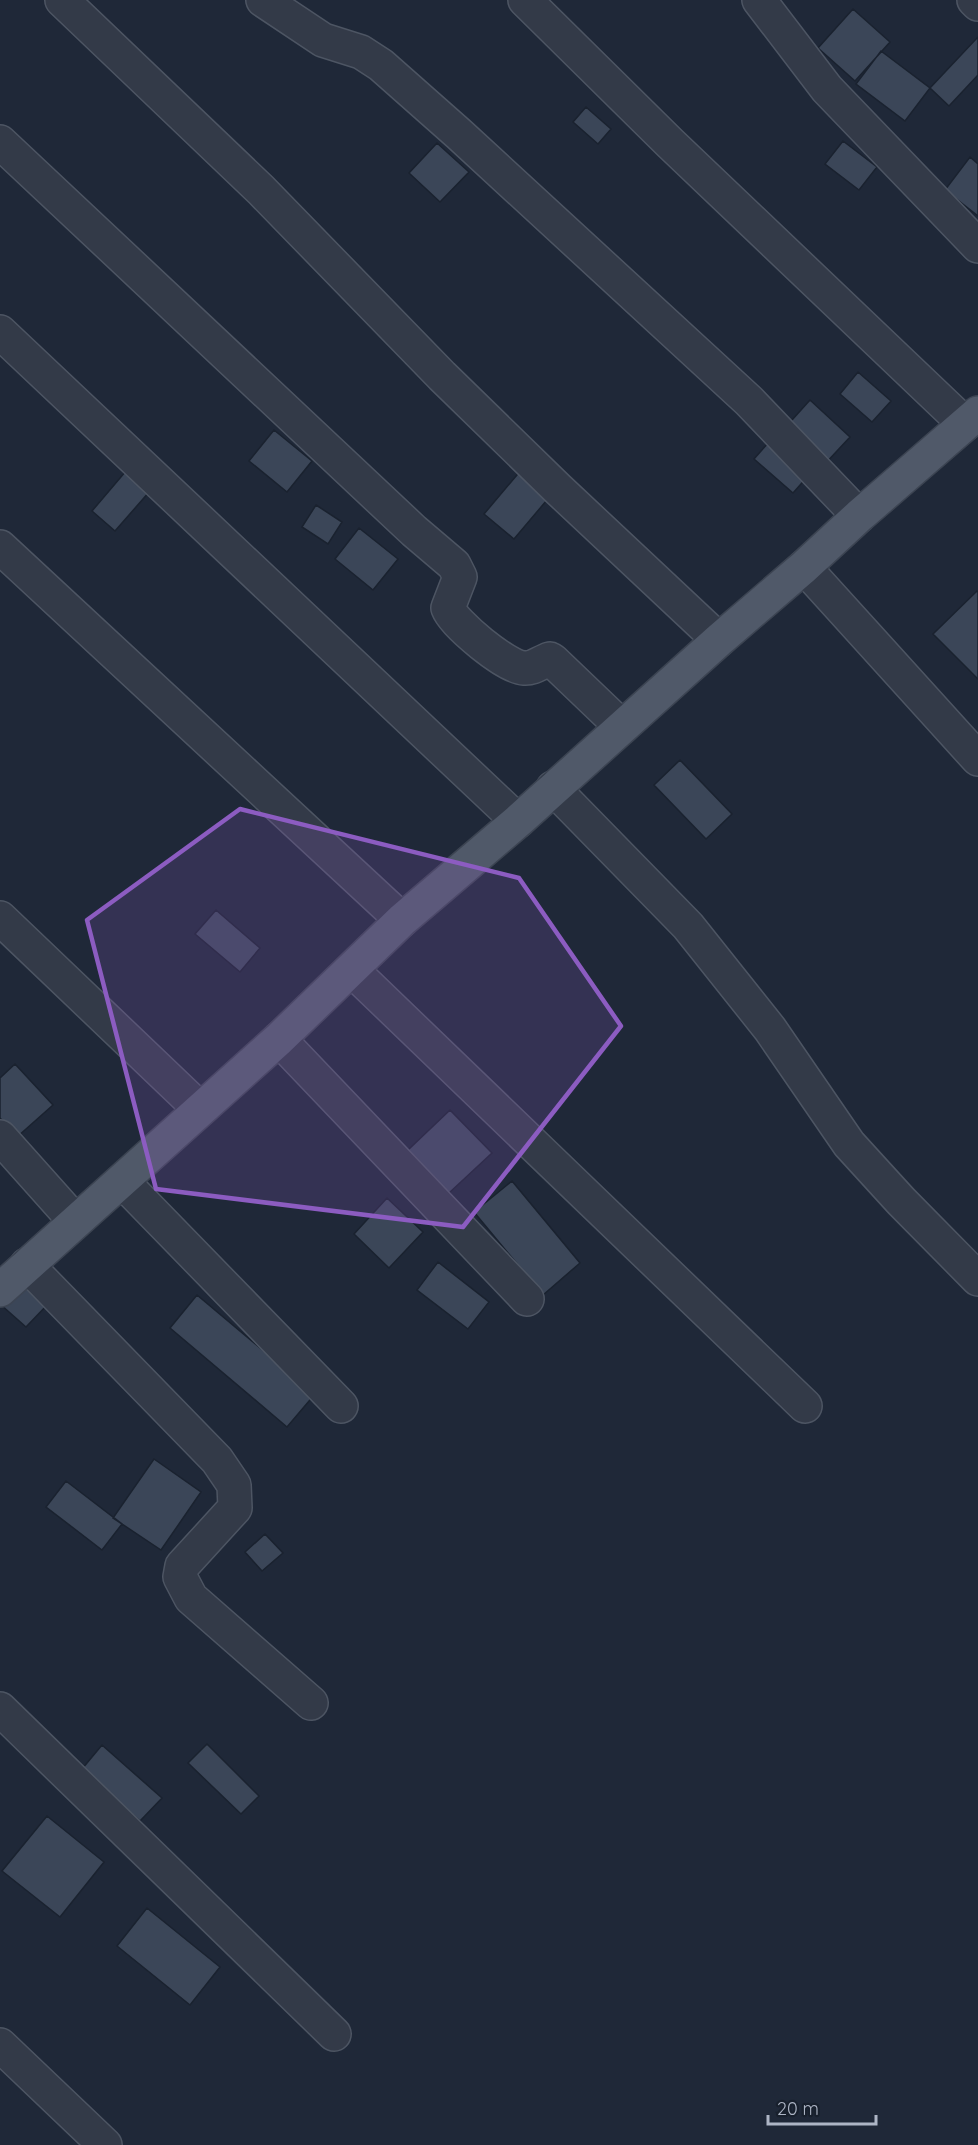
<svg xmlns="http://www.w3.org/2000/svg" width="978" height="2145" viewBox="0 0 978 2145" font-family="Quicksand,sans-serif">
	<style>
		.building { fill: #3b4658; stroke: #1a222f; stroke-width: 1.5 }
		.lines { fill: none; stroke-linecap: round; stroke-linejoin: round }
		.minor-casing { stroke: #4d5563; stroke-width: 36 }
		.major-casing { stroke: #3c4452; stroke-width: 36 }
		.minor { stroke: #333a48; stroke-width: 33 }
		.major { stroke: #505969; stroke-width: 33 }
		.marked { fill: #8c5cc1; fill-opacity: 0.2; stroke: #8c5cc1; stroke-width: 4.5; stroke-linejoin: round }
	</style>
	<rect width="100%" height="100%" fill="#1f2838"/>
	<path class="building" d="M853 9 890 42 855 81 818 48Z
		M978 37V75L949 106 930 88Z
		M881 51 930 88 905 121 856 84Z
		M586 107 611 129 598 144 573 122Z
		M843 141 877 167 859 190 825 164Z
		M437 143 469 172 440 202 409 173Z
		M970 157 978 164V216L945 190Z
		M858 372 891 401 872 422 840 394Z
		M810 400 850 437 823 466 783 430Z
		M274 430 312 461 287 492 249 461Z
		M769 442 808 476 793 493 754 459Z
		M522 469 552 494 514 539 484 514Z
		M126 471 150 491 115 531 92 511Z
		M316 505 342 522 328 544 302 527Z
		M359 528 398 559 373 590 335 559Z
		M977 591 978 592V679L933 634Z
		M680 760 732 814 706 839 654 785Z
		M216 910 260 948 240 972 195 934Z
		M15 1064 53 1105 17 1137 0 1118V1078Z
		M450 1110 492 1153 449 1193 408 1150Z
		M512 1181 580 1263 543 1295 474 1212Z
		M387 1198 423 1232 389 1268 354 1234Z
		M438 1262 489 1302 468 1329 417 1290Z
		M18 1279 47 1305 26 1327 0 1304Z
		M197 1295 315 1394 287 1427 170 1328Z
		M154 1459 201 1492 161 1550 113 1518Z
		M66 1481 122 1524 102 1550 46 1507Z
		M265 1534 283 1553 262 1571 245 1552Z
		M207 1744 259 1796 241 1814 188 1763Z
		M102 1745 162 1798 140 1821 82 1769Z
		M47 1816 104 1862 60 1917 2 1871Z
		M147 1908 220 1967 190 2005 117 1946Z"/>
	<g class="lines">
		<defs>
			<path id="minor" d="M62 0 261 190 442 376 558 489 719 640
				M263 0 323 40 361 52 381 65 459 134 749 401 859 516
				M525 0 670 143 965 424
				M759 0 827 89 978 246
				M974 0 978 4
				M0 142 414 531 454 565 460 577 448 608C454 624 506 667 524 668 533 669 541 662 550 659L553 661 622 727
				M0 332 518 821
				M0 547 402 920
				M804 567 978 759
				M553 788 688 926 770 1029 849 1144 901 1201 978 1279
				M0 918 200 1109
				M352 970 805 1406
				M279 1039 527 1299
				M0 1137 75 1221
				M122 1181 341 1406
				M27 1265 217 1460 234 1485 235 1508 182 1566 180 1577 191 1598 311 1703
				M0 1709 334 2034
				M0 2045 105 2145"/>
			<path id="major" d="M0 1290 279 1039 402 920 518 821 719 640 804 567 859 516 978 413"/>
		</defs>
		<use href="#minor" class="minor-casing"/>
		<use href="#major" class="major-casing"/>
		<use href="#minor" class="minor"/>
		<use href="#major" class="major"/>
	</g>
	<path class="marked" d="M240 809 519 878 621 1026 463 1227 156 1189 87 920Z"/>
	<path d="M768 2115v9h108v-9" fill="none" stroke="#adb5c5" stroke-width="3"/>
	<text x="777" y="2115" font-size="18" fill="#adb5c5" stroke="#18202d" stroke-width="4.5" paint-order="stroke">20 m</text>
</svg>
